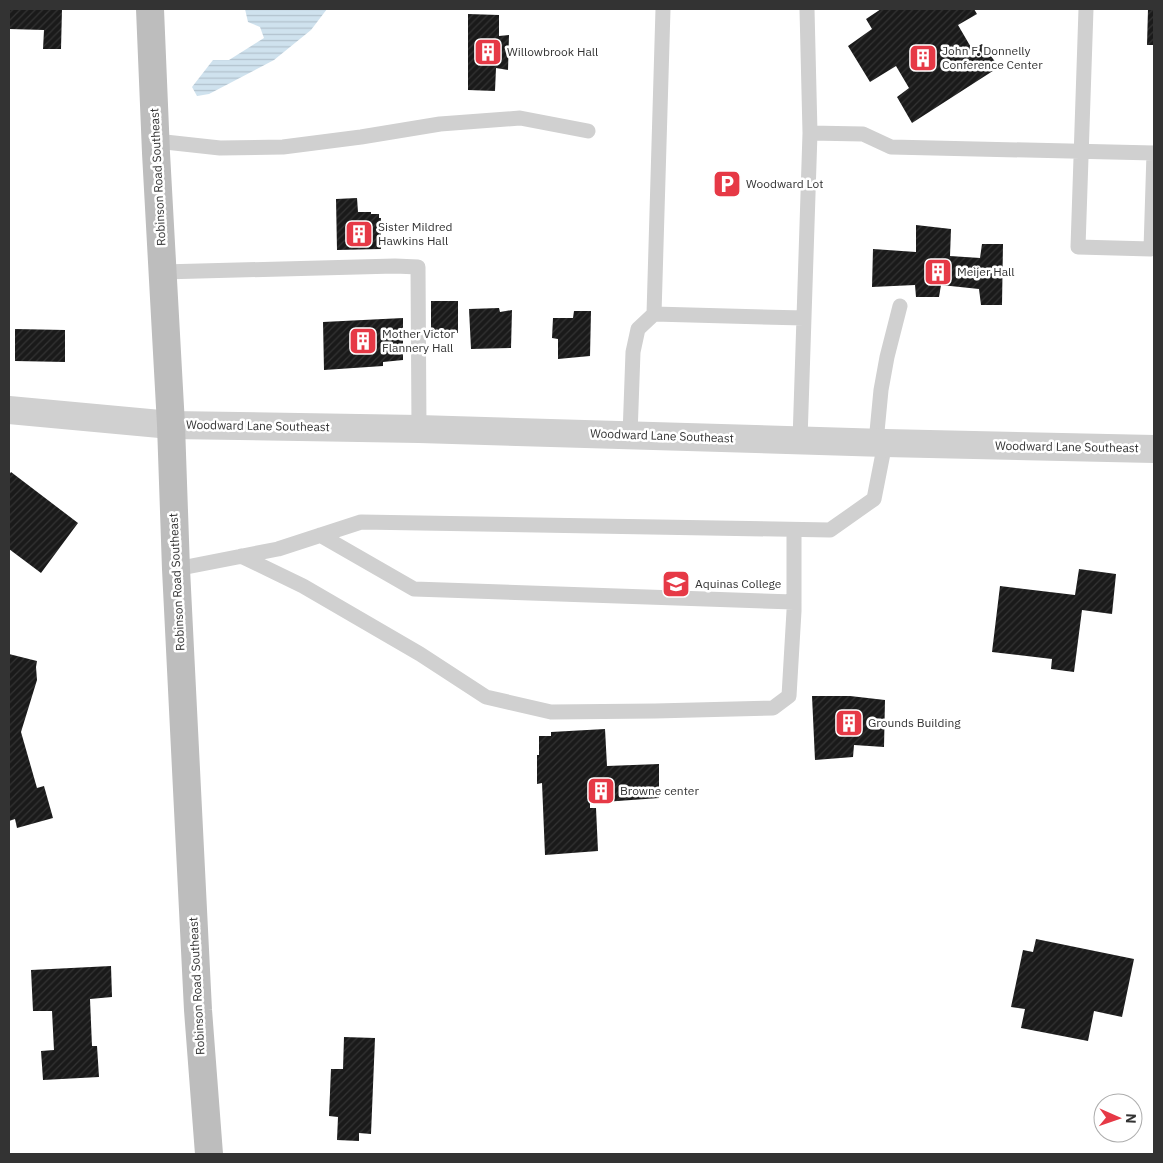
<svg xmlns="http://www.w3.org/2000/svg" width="1163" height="1163" viewBox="0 0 1163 1163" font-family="'IBM Plex Sans',sans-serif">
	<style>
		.water { fill: url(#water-rules) }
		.building { fill: url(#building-hatch) }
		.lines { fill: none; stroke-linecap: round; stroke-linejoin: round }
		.service { stroke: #d0d0d0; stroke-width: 15 }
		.minor { stroke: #d0d0d0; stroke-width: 28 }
		.secondary { stroke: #bdbdbd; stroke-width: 28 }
		.labels { text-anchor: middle; stroke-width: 5; stroke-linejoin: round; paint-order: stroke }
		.poi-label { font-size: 12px; fill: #333; stroke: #fff; text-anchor: start }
		.street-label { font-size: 12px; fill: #333; stroke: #fff }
	</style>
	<defs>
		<pattern id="water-rules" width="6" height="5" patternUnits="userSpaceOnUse" patternTransform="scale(1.25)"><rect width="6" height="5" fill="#cfe2ee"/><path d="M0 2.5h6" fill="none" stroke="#b2c2cd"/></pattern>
		<pattern id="building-hatch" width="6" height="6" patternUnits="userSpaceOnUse" patternTransform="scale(1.25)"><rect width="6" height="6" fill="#1a1a1a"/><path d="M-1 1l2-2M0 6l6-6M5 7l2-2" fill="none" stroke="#333"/></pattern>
	</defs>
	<rect width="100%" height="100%" fill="#fff"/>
	<path class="water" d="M245 9H327L311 30 274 60 209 94 197 96 192 87 213 60H229L264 38 260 27 248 22Z"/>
	<path class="building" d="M9 9H62L61 49H43L44 30 9 29Z
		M881 9H974L977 14 958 25 972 49 982 44 999 67 912 123 897 97 909 88 896 66 870 82 848 46 872 29 866 19Z
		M1148 9H1154V45H1147Z
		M468 14 499 15V36L509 35 508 70 496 68 495 91 468 90Z
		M357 198 358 212H371V214H379V218H381V249L337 250 336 199Z
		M916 225 951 229 950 256 980 258 982 244H1003L1002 305H981L979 289 941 285 939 297H916L915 285 872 287 873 249 916 252Z
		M431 301H458V333H431Z
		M499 308 500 312 512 310 511 348 471 349 469 309Z
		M574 311H591L590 356 558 359V339L552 338 553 318H573Z
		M403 318V360L383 362V366L324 370 323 322Z
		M15 329 65 330V362L15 361Z
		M11 472 78 523 41 573 9 549V475Z
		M1079 569 1116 574 1112 614 1082 610 1074 672 1051 669 1052 659 992 652 1000 586 1075 595Z
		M9 654 37 661 36 667 37 680 21 732 37 788 44 786 53 818 17 828 15 819 9 821Z
		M812 696H850L885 700 884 747 854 745 853 757 815 760Z
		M605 729 607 766 659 764V798L590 803V808H596L598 851 545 855 542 783 537 784V755H539V736H551V732Z
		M1036 939 1134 959 1122 1017 1094 1011 1088 1041 1021 1028 1025 1009 1011 1007 1023 950 1033 952Z
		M111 966 112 997 90 999 92 1046H97L99 1077 43 1080 41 1051 54 1050 52 1011H33L31 970Z
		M344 1037 375 1038 371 1134 359 1133V1141L337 1140 338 1117 329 1116 331 1069H343Z"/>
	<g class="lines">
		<path class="service" d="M1086 9 1078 247 1151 249 1154 153
			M810 133 863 134 891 147 1154 153
			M156 141 220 148 283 147 361 137 440 124 520 118 588 131
			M162 272 395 266 418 267 419 429
			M654 314 804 318
			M630 435 633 352 638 329 654 314 663 9
			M800 440 810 133 807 9
			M876 442 881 390 887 357 900 306
			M320 535 414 589 794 602
			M241 556 303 586 420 654 486 697 551 712 655 711 773 708 789 696 794 611V530
			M176 569 278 549 361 522 830 530 874 499 885 443"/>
		<path class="minor" d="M9 410 171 425 419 429 885 443 1154 449"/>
		<path class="secondary" d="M150 9 156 153 171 425 176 569 198 1010 209 1154"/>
	</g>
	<defs>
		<symbol id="building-square" viewBox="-11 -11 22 22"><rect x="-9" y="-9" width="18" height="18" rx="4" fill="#e63946" stroke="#fff"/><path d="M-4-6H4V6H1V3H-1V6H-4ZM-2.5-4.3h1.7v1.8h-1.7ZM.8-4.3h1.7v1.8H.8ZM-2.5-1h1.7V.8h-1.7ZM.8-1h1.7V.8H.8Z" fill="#fff"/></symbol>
		<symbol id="parking-square" viewBox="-11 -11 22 22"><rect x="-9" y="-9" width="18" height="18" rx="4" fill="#e63946" stroke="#fff"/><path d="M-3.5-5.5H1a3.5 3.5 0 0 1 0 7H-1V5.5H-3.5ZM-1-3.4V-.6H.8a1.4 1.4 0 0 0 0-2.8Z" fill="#fff"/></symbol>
		<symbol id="university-square" viewBox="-11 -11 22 22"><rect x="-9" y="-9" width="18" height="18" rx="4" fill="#e63946" stroke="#fff"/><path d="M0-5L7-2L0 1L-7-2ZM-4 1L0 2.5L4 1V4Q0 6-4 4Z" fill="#fff"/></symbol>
	</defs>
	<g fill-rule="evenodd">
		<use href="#building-square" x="472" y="36" width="32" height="32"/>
		<use href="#building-square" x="907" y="42" width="32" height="32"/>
		<use href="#parking-square" x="711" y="168" width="32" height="32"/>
		<use href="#building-square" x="343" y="218" width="32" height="32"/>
		<use href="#building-square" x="922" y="256" width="32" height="32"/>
		<use href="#building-square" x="347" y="325" width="32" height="32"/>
		<use href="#university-square" x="660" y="568" width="32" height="32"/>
		<use href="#building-square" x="833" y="707" width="32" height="32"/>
		<use href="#building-square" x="585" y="775" width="32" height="32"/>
	</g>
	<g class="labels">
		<g class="poi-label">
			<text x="942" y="55">John F. Donnelly<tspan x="942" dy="14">Conference Center</tspan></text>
			<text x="507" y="56">Willowbrook Hall</text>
			<text x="746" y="188">Woodward Lot</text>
			<text x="378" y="231">Sister Mildred<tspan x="378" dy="14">Hawkins Hall</tspan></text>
			<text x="957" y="276">Meijer Hall</text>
			<text x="382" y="338">Mother Victor<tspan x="382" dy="14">Flannery Hall</tspan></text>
			<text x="695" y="588">Aquinas College</text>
			<text x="868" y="727">Grounds Building</text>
			<text x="620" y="795">Browne center</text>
		</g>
		<g class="street-label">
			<text transform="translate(158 177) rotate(-93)" y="4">Robinson Road Southeast</text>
			<text transform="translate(258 426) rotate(1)" y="4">Woodward Lane Southeast</text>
			<text transform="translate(662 436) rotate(2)" y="4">Woodward Lane Southeast</text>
			<text transform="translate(1067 447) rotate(1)" y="4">Woodward Lane Southeast</text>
			<text transform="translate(177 582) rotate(-93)" y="4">Robinson Road Southeast</text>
			<text transform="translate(197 986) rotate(-93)" y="4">Robinson Road Southeast</text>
		</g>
	</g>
	<rect width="1163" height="1163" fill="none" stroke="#333333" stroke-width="20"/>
	<g transform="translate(1118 1118) rotate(92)"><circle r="24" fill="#ffffff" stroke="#adadad"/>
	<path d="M0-4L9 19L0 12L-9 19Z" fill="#e63946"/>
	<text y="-8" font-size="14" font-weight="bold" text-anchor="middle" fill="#333333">N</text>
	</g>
</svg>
